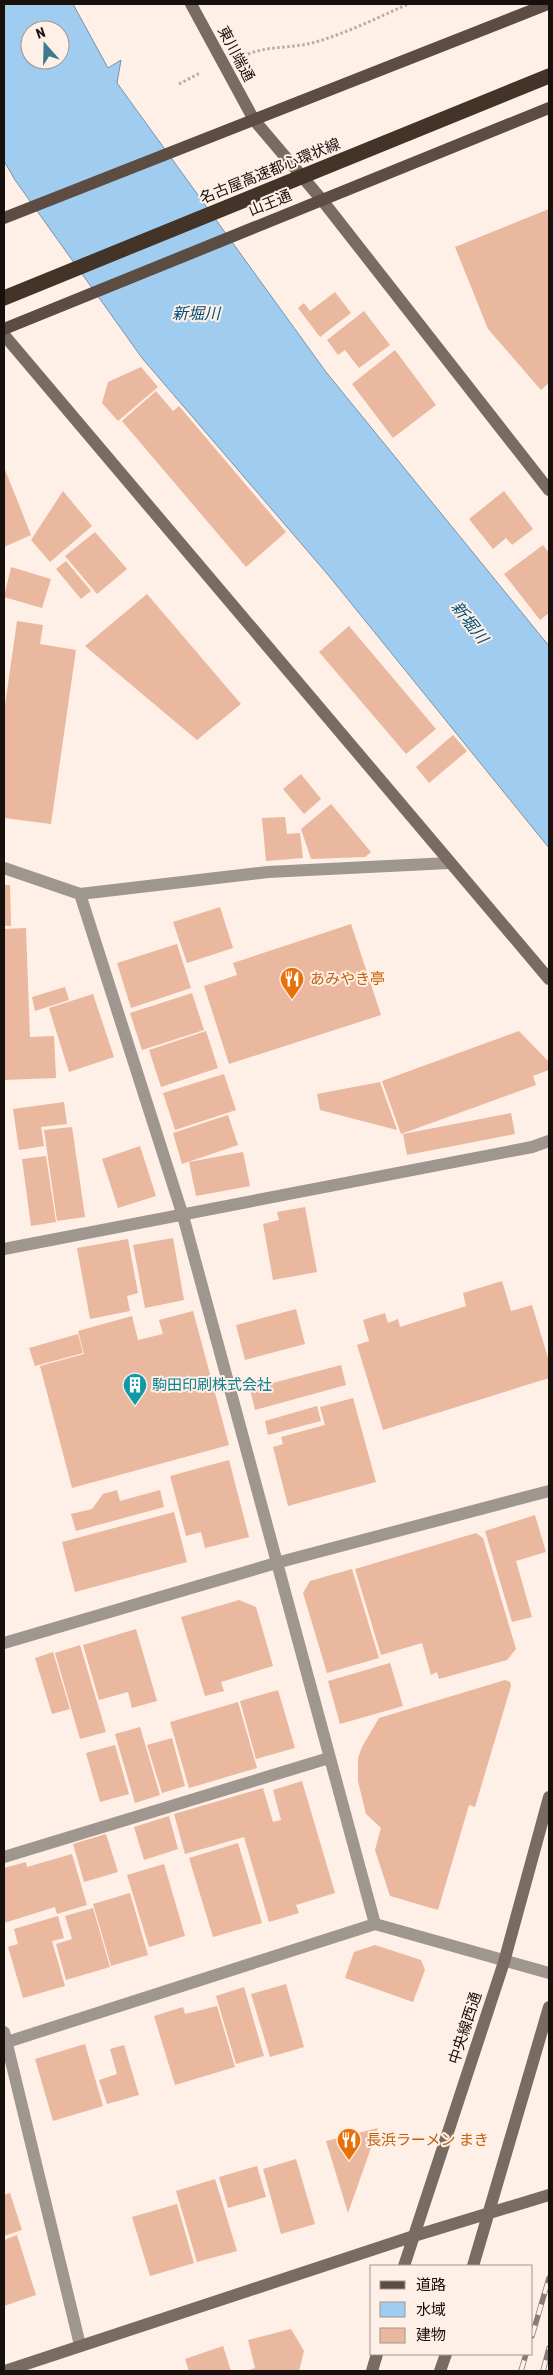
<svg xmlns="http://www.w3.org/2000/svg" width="553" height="2375" viewBox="0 0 553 2375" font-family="'Roboto Condensed','Noto Sans JP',sans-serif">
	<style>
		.water { fill: #a0ccef; stroke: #7794ab; fill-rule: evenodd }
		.building { fill: #eab79f }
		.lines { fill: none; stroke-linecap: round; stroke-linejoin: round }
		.path { stroke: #b9aca5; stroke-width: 3; stroke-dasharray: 2.5 2.5; stroke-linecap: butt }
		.street { stroke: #9f9690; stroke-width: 12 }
		.secondary { stroke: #786b62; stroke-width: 12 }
		.primary { stroke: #5c4c42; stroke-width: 12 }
		.highway { stroke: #443327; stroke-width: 15 }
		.rail-casing { stroke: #877c76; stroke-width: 5.5 }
		.rail { stroke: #feefe7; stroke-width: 4; stroke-dasharray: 11; stroke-linecap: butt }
		.labels { text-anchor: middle; stroke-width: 4; stroke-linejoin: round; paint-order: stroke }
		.street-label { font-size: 15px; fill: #18100c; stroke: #feefe7 }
		.food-label { font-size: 15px; fill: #c56008; stroke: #feefe7; text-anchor: start }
		.culture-label { font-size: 15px; fill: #0d838f; stroke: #feefe7; text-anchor: start }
		.water-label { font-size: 16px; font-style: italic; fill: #004f7a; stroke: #feefe7 }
	</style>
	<rect width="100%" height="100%" fill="#feefe7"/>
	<path class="water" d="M4 4H73L108 68 121 60 117 83 326 372 549 646V848L329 576 142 358 15 180 4 161ZM30 30H60V60H30Z"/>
	<path class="building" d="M549 209V383L541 390 488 329 455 247Z
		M335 292 351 313 320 337 298 308 304 303 310 311Z
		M364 311 390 345 359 368 345 350 338 355 327 340Z
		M395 350 436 405 393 438 352 384Z
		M141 367 158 387 118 421 102 403 108 382Z
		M156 391 173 411 179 406 286 532 246 567 122 421Z
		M4 467 31 535 4 547Z
		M63 491 92 526 50 562 31 540Z
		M504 491 533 529 512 545 506 538 493 549 469 519Z
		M95 532 127 569 97 594 65 556Z
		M543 545 549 553V613L540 620 504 574Z
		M66 561 91 591 81 599 56 569Z
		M11 567 51 579 42 608 4 597Z
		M147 594 241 704 197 740 85 646Z
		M17 621 43 625 40 644 76 650 51 824 4 818V712Z
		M349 626 436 729 406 754 319 652Z
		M453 735 467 751 429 783 416 767Z
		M301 774 321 799 304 814 283 789Z
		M331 804 371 852 365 857 311 859 301 829Z
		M285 817 287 834 300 833 303 858 266 861 262 818Z
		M4 885H10L11 926H4Z
		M220 907 233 948 187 963 173 922Z
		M351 924 381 1015 229 1064 204 986 237 975 233 963Z
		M26 928 30 1037 54 1036 56 1078 4 1080V929Z
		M177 944 191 988 131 1008 117 963Z
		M65 987 69 1000 35 1011 32 997Z
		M192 993 204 1030 142 1050 130 1013Z
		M93 994 114 1057 69 1072 49 1008Z
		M206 1031 218 1068 161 1087 149 1050Z
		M519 1031 549 1062V1070L533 1076 536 1085 401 1134 382 1081Z
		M224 1074 236 1110 175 1130 163 1093Z
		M380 1082 397 1130 320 1110 317 1094Z
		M64 1102 67 1124 41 1127 44 1146 19 1150 13 1109Z
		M511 1113 515 1134 407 1155 403 1134Z
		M228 1115 238 1145 182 1164 173 1133Z
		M72 1127 85 1217 57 1221 44 1130Z
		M140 1146 156 1196 118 1208 102 1159Z
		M243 1152 250 1186 196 1196 189 1162Z
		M46 1156 56 1222 31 1226 22 1159Z
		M305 1207 317 1272 273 1280 263 1224 279 1220 277 1212Z
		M173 1238 184 1300 145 1308 133 1245Z
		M128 1239 138 1293 127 1296 130 1311 90 1319 77 1248Z
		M502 1281 511 1311 532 1305 549 1361V1378L383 1430 357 1345 369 1341 363 1320 385 1313 388 1323 398 1319 400 1327 466 1306 463 1293Z
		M296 1309 305 1344 245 1360 236 1325Z
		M193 1311 229 1445 72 1488 40 1366 84 1354 78 1331 132 1316 138 1340 163 1334 159 1320Z
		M78 1334 83 1353 35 1366 29 1348Z
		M341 1365 346 1385 255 1410 250 1389Z
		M353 1398 376 1482 288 1506 273 1447 283 1444 281 1437 325 1425 320 1407Z
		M317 1406 321 1421 268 1435 265 1421Z
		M229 1460 249 1537 205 1548 201 1532 186 1536 170 1476Z
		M117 1490 120 1501 160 1490 164 1507 76 1531 71 1514 92 1509 103 1494Z
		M174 1512 187 1562 75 1592 62 1542Z
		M535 1515 546 1552 516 1561 532 1617 512 1622 485 1531Z
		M476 1533 483 1538 516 1649 507 1660 439 1679 437 1672 431 1675 422 1643 381 1655 355 1569Z
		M352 1569 379 1658 327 1673 303 1593 310 1581Z
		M239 1600 256 1607 273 1666 221 1682 224 1691 205 1696 181 1617Z
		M136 1629 157 1701 132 1708 128 1692 99 1700 83 1645Z
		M80 1645 106 1732 80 1739 55 1653Z
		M53 1652 70 1709 52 1714 35 1658Z
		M390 1663 403 1706 340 1724 328 1681Z
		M505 1680 510 1682 511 1686 475 1807 469 1805 438 1910 390 1896 375 1850 381 1828 366 1814 358 1781V1758L362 1747 379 1718Z
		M278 1690 295 1748 256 1759 240 1701Z
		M238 1702 257 1768 189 1788 170 1722Z
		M140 1727 160 1795 135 1803 115 1734Z
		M172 1738 185 1786 162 1793 147 1745Z
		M115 1745 129 1794 100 1802 86 1753Z
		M302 1781 335 1893 296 1905 299 1913 269 1922 244 1837 185 1854 174 1814 263 1788 273 1822 281 1820 273 1790Z
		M169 1816 178 1849 144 1860 134 1827Z
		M106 1834 118 1872 84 1882 73 1844Z
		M238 1843 262 1923 213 1937 189 1858Z
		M72 1854 87 1905 57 1914 55 1907 4 1923V1868L26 1862 27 1867Z
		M164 1864 185 1936 149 1947 127 1875Z
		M130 1893 148 1955 111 1966 93 1904Z
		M93 1908 110 1967 66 1980 56 1944 72 1939 65 1916Z
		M58 1916 64 1938 52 1941 65 1986 23 1998 8 1947 18 1944 14 1929Z
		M375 1945 421 1960 425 1970 413 2002 345 1978 354 1952Z
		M286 1984 304 2047 270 2057 251 1994Z
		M244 1987 264 2056 236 2064 216 1996Z
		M217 2006 235 2067 175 2085 154 2016 183 2007 185 2014Z
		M85 2044 103 2106 53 2121 35 2059Z
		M124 2045 139 2095 107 2104 99 2080 117 2074 110 2049Z
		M378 2128 348 2213 326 2141Z
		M296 2159 315 2224 281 2234 263 2169Z
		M257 2166 266 2197 228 2208 219 2177Z
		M215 2179 237 2251 197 2262 176 2191Z
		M10 2193 22 2230 4 2236V2195Z
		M177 2204 194 2263 150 2276 132 2217Z
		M17 2235 36 2295 4 2306V2240Z
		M291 2329 304 2351 299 2371H246L255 2368 248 2340Z
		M223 2346 231 2371H189L185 2359Z"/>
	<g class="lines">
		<path class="path" d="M248 54C268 46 292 48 312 43 345 34 377 18 408 4
			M179 84 200 73"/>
		<path class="street" d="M4 868 80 894 268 872 449 863
			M80 894 183 1216 375 1924
			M4 1249 532 1147 549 1141
			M4 1643 276 1563 549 1491
			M4 1857 329 1758
			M4 2032 80 2345
			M4 2043 375 1924 549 1973"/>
		<path class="secondary" d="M191 4 254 120 322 200 549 490
			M4 335 549 979
			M404 2266 504 1962 549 1797
			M473 2266 549 2007
			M5 2371 414 2236 549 2195
			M372 2371 377 2354
			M440 2371 446 2354"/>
		<path class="primary" d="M4 218 548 4
			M4 329 549 108"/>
		<path class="highway" d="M4 298 549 76"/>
		<defs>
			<path id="rail" d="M532 2336 549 2278
				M521 2371 526 2354
				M543 2371 549 2348"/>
		</defs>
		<use href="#rail" class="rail-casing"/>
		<use href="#rail" class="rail"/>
	</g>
	<defs>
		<symbol id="restaurant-pin" viewBox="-11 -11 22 30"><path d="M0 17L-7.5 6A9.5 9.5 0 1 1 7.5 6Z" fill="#e8710a" stroke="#feefe7"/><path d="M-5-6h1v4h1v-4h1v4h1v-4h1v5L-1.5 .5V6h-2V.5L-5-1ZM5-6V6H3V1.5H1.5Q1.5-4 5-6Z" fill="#fff"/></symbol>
		<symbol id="building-pin" viewBox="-11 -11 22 30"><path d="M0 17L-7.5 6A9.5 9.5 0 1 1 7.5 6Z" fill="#0f9aa8" stroke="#feefe7"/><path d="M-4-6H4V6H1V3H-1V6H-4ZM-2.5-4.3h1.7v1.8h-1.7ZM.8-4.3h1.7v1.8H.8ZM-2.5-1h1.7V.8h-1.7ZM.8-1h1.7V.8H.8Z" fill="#fff"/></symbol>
	</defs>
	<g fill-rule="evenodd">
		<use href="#restaurant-pin" x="278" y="965" width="28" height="38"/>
		<use href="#building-pin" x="121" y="1371" width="28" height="38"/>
		<use href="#restaurant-pin" x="335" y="2126" width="28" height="38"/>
	</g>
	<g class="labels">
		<g class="street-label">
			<text transform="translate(236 54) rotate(62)" y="5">東川端通</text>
			<text transform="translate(270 171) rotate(-22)" y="5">名古屋高速都心環状線</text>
			<text transform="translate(270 203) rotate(-22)" y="5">山王通</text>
			<text transform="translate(465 2028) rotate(-72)" y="5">中央線西通</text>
		</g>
		<g class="food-label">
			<text x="310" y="984">あみやき亭</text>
			<text x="366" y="2145">長浜ラーメン まき</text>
		</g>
		<g class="culture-label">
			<text x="152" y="1390">駒田印刷株式会社</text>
		</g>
		<g class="water-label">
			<text x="196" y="319">新堀川</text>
			<text transform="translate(470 622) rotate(52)" y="6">新堀川</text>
		</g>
	</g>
	<rect width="553" height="2375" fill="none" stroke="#18100c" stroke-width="10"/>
	<rect x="370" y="2265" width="162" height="90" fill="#feefe7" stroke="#a2968f"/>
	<rect x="380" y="2281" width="25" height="8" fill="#5c4c42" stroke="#a2968f"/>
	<text x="416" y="2290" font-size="15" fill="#18100c">道路</text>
	<rect x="380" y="2302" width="25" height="15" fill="#a0ccef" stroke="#a2968f"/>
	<text x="416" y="2315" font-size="15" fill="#18100c">水域</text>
	<rect x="380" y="2328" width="25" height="15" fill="#eab79f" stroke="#a2968f"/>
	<text x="416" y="2340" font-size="15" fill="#18100c">建物</text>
	<g transform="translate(45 45) rotate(340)"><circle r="24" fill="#feefe7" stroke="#a2968f"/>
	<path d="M0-4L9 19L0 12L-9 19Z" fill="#3d7b91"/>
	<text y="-8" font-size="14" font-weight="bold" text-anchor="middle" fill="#18100c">N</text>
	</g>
</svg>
